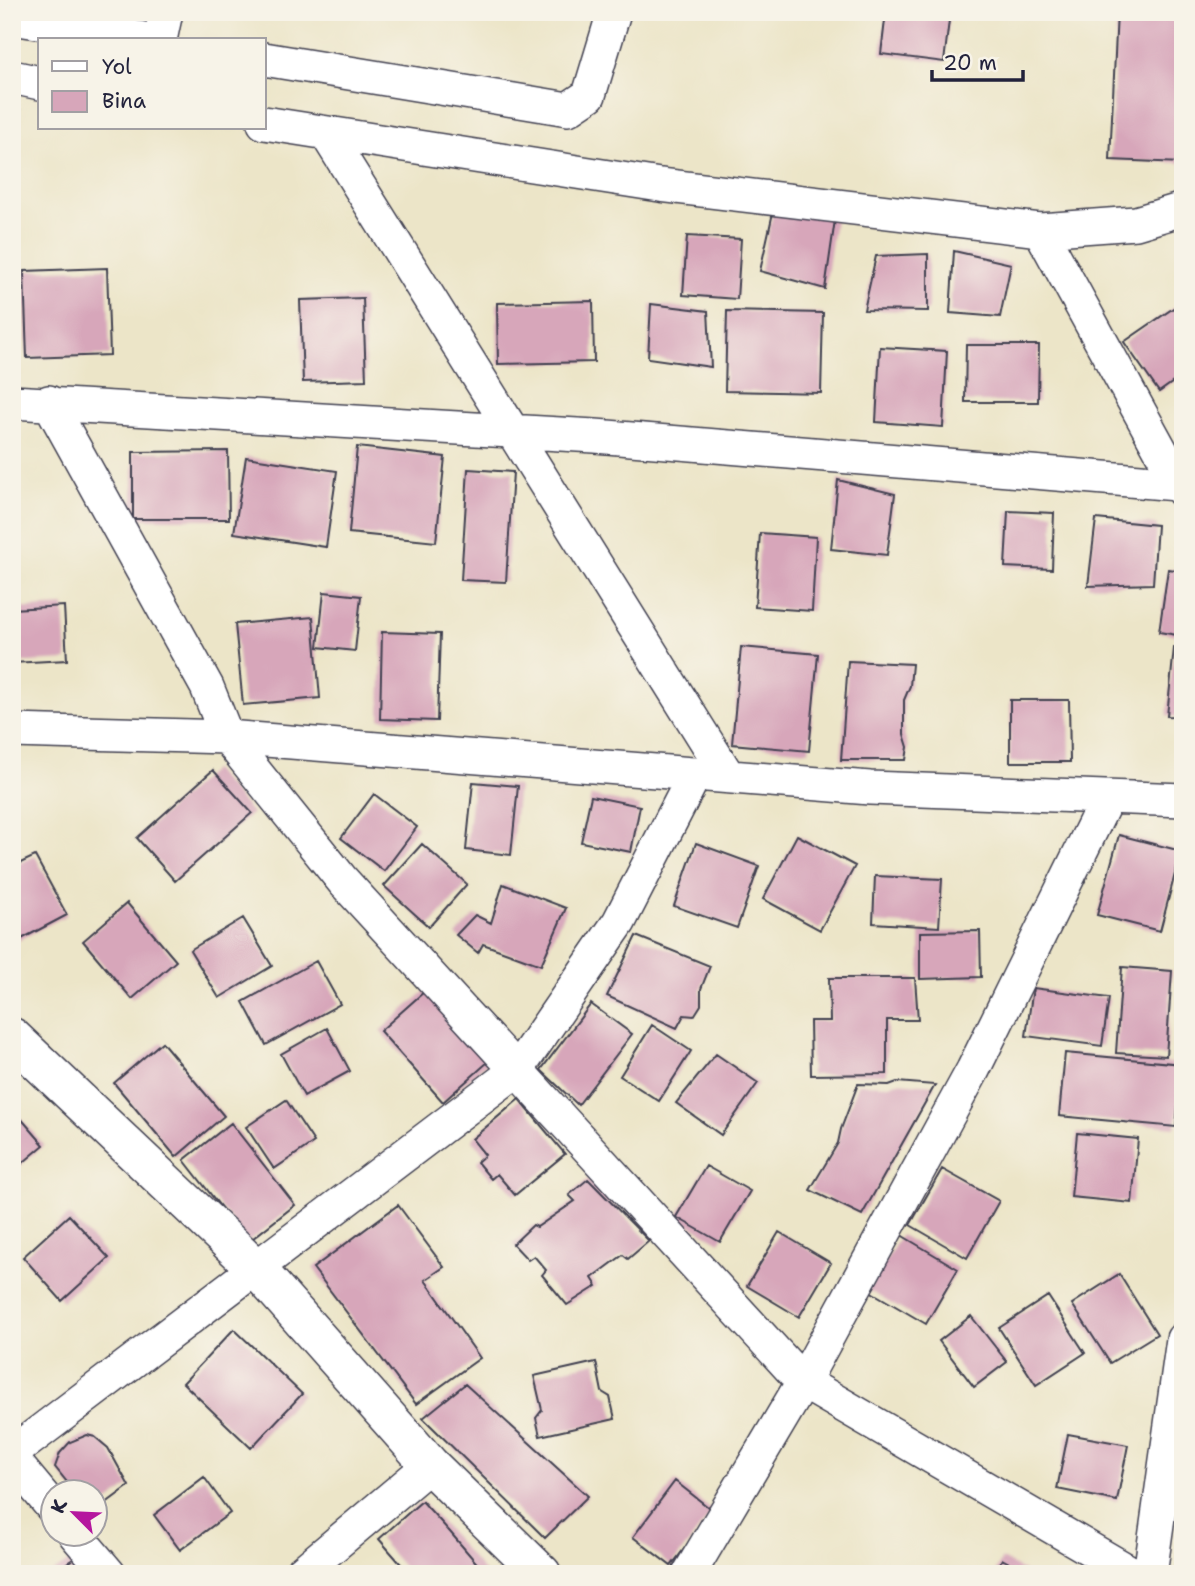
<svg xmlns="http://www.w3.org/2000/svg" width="1195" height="1586" viewBox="0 0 1195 1586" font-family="'Shantell Sans',sans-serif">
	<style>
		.building { fill: #d7a6ba }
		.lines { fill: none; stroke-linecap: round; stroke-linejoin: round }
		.minor-casing { stroke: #403f50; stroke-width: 36 }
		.tertiary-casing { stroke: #403f50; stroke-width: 41 }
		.minor { stroke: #fff; stroke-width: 33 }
		.tertiary { stroke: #fff; stroke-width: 38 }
	</style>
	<rect width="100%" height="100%" fill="#f7f3e8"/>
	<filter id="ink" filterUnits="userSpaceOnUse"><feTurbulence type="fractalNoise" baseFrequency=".0143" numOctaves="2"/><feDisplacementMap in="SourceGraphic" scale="14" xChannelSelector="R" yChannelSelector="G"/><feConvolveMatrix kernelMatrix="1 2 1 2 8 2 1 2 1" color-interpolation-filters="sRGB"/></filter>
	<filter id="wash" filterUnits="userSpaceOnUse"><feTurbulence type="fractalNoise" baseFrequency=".00686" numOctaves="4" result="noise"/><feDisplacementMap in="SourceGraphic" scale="28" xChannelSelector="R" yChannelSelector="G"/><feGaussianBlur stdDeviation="1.57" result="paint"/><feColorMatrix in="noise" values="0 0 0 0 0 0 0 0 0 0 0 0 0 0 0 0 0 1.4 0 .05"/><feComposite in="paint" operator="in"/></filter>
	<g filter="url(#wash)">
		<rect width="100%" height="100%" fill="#ece5c8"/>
		<g id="blocks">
			<path class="building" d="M886 12H950L944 62 881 54Z
				M1117 12H1183V163L1110 160Z
				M12 108 20 110 13 137H12Z
				M774 208 836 213 825 289 760 271Z
				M687 236 741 239 737 299 683 295Z
				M954 251 1011 264 1000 317 950 313Z
				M928 254V311L864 310 876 256Z
				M107 268 110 355 27 358 24 271Z
				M363 298 366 380 303 382 300 300Z
				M593 301 594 362 498 364 497 303Z
				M651 304 708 311 711 367 648 358Z
				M1175 307 1183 319V375L1159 392 1124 342Z
				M727 311 823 313 821 393 725 391Z
				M966 345H1039L1038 402H965Z
				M880 347 947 351 943 427 876 422Z
				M357 447 445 457 436 542 349 533Z
				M228 451 229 519H133V452Z
				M246 457 337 471 326 547 234 533Z
				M468 469 513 472 506 582 461 580Z
				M838 480 895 494 887 555 831 549Z
				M1008 511 1054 513 1052 569 1005 567Z
				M1096 519 1157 525 1153 584 1088 586Z
				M760 533 816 537 812 611 755 607Z
				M1168 569 1183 571V636L1159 632Z
				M324 592 361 596 355 651 318 647Z
				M64 606 67 660 12 663V609Z
				M313 617 320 698 243 705 235 624Z
				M382 632 440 634 437 721 380 719Z
				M741 647 818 654 809 751 732 744Z
				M1174 648 1183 649V717L1167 716Z
				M848 661 912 664 910 686 904 700V734L908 747 906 760H841Z
				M1010 700H1069L1070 762H1010Z
				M213 770 252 813 175 881 137 838Z
				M473 782 518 786 511 855 466 850Z
				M374 794 417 827 384 871 341 838Z
				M591 796 640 806 631 852 581 842Z
				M797 835 855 866 820 930 763 899Z
				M1119 835 1181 851 1160 931 1097 915Z
				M696 843 759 866 737 928 674 906Z
				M422 844 467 884 429 927 384 886Z
				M35 856 67 915 12 944V867Z
				M875 876 942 879 939 927 873 923Z
				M503 884 566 908 541 965 483 944 478 953 456 935 475 915 491 923Z
				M127 903 176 961 132 999 83 941Z
				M243 918 272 966 219 998 190 950Z
				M980 931 981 977 920 979V932Z
				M636 936 710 966 701 989V1005L694 1016 684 1015 677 1028 607 996Z
				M316 961 340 1004 266 1045 243 1002Z
				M1122 967 1172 971 1166 1056 1116 1053Z
				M829 978H915L918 1020H887V1074L811 1075 810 1021H830Z
				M1033 988 1109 998 1102 1046 1026 1036Z
				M425 991 488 1062 443 1102 380 1031Z
				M591 1004 632 1034 578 1105 541 1070Z
				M652 1025 691 1051 659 1101 620 1076Z
				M327 1028 350 1071 304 1096 281 1054Z
				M162 1042 224 1116 176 1157 114 1083Z
				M1065 1053 1182 1064 1176 1127 1059 1116Z
				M716 1054 758 1083 721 1135 676 1103Z
				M897 1082 935 1085 862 1215 810 1190 838 1143 841 1129 858 1084 889 1085Z
				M519 1099 565 1154 515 1195 497 1174 491 1179 477 1162 485 1155 472 1139Z
				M286 1100 314 1142 274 1169 246 1127Z
				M12 1108 44 1145 12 1172Z
				M231 1123 295 1205 248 1242 184 1160Z
				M1077 1133 1138 1139 1132 1203 1071 1197Z
				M706 1166 750 1191 720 1242 676 1217Z
				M942 1169 999 1201 967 1258 910 1225Z
				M588 1179 649 1241 628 1259 623 1255 592 1278 597 1286 567 1305 542 1275 546 1270 534 1256 528 1260 513 1244 533 1225 537 1227 575 1201 569 1195Z
				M398 1205 444 1267 425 1280 480 1358 416 1404 313 1268Z
				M69 1215 109 1258 62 1301 23 1257Z
				M779 1232 831 1263 799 1317 747 1286Z
				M901 1235 958 1269 926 1324 868 1290Z
				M1119 1274 1157 1334 1110 1363 1072 1304Z
				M1048 1296 1085 1353 1036 1385 999 1328Z
				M971 1316 1007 1362 974 1387 939 1341Z
				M234 1329 302 1394 251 1448 183 1383Z
				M596 1362 602 1392 610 1397 615 1419 540 1436 536 1418 542 1410 534 1376Z
				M465 1384 588 1496 545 1538 423 1418Z
				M1068 1434 1128 1445 1117 1501 1057 1489Z
				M87 1435 95 1437 108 1448 129 1486 94 1512V1492H75L55 1467 60 1453 70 1442Z
				M204 1477 230 1513 180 1550 154 1515Z
				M675 1481 713 1511 671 1566 633 1537Z
				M422 1501 450 1532 486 1574H409L406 1570 379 1539Z
				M81 1554 93 1574H50Z
				M1002 1559 1029 1574H994Z"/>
		</g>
	</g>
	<g filter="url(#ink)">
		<use href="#blocks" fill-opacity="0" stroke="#403f50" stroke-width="2"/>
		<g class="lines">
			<defs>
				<path id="minor" d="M12 18 151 40
					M160 40 166 12
					M264 59 568 109 589 95 614 12
					M12 77 40 83
					M264 123 660 185 1040 230 1136 223 1183 209
					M326 133 728 776
					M1040 230 1183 491
					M12 402 595 436 1177 484
					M49 402 207 687 227 737 343 881 803 1382 1133 1574
					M12 731 227 737 870 788 1183 800
					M12 1453 517 1070 619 922 695 774
					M12 1459 52 1507
					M75 1534 109 1574
					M300 1574 430 1465
					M689 1574 803 1382 973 1070 1107 798
					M1150 1574 1183 1339"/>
				<path id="tertiary" d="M12 1037 255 1267 430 1465 542 1574"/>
			</defs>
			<use href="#minor" class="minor-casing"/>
			<use href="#tertiary" class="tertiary-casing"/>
			<use href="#minor" class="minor"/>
			<use href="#tertiary" class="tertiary"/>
		</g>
	</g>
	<rect width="1195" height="1586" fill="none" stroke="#f7f3e8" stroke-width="42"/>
	<rect x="38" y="38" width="228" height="91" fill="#f7f3e8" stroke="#a29fa3" stroke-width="2"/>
	<rect x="52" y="61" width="35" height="10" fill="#ffffff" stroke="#a29fa3" stroke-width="2"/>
	<text x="102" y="74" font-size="21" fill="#22223b">Yol</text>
	<rect x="52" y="91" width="35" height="21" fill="#d7a6ba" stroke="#a29fa3" stroke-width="2"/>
	<text x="102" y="108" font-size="21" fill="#22223b">Bina</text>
	<g transform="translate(74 1513) rotate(294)"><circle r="33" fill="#f7f3e8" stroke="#a29fa3" stroke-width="2"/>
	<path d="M0-5L12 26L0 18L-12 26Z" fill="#b5179e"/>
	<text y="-10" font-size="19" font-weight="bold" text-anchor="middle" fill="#22223b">K</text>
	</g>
	<path d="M932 70v10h91v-10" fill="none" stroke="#22223b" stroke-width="3.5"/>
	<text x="943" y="70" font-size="21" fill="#22223b" stroke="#f7f3e8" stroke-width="5" paint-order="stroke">20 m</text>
</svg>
